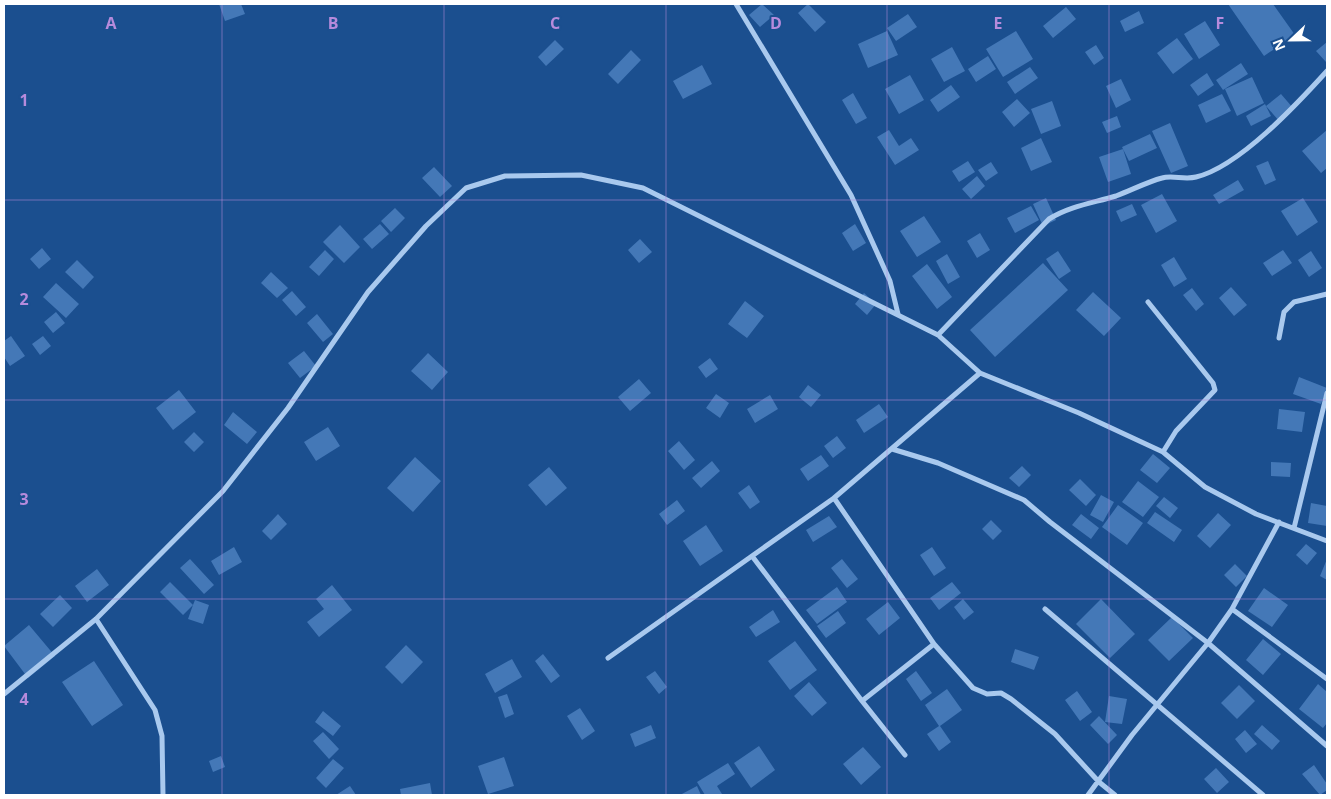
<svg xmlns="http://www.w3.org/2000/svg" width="1331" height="799" viewBox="0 0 1331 799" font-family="'Open Sans',sans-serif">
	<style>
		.building { fill: #4478b7 }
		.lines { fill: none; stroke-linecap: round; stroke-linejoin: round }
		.minor { stroke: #a9c9ee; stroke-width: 5 }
		.grid { fill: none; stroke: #b68bdc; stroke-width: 1; stroke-opacity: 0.55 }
		.grid-label { font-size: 16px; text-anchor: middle; font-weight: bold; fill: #b68bdc; stroke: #1b4f8f; stroke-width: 4; stroke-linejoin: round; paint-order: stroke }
	</style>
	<rect width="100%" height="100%" fill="#1b4f8f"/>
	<path class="building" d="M219 4H241L245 14 225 21Z
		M762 4 774 15 760 27 749 15Z
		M808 4 826 22 815 32 798 13Z
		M1228 4H1273L1295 35 1264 56Z
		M1066 7 1076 19 1053 38 1043 26Z
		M1139 11 1144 23 1125 32 1120 21Z
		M908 14 917 27 896 41 887 28Z
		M1205 21 1220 45 1199 59 1184 34Z
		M887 31 898 55 868 68 858 44Z
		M1016 31 1033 59 1003 77 986 49Z
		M1177 38 1193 59 1173 74 1157 53Z
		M555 40 564 49 546 66 538 57Z
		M1327 42V61L1326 62 1316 51Z
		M1096 45 1104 58 1094 65 1085 52Z
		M952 47 965 71 944 82 931 59Z
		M631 50 641 60 618 84 608 74Z
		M988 56 996 69 976 82 968 69Z
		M1241 63 1248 74 1223 90 1216 80Z
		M702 65 712 84 683 99 673 81Z
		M1030 67 1038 78 1015 94 1007 82Z
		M1207 73 1214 85 1198 96 1190 85Z
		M910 75 924 100 899 114 885 89Z
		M1252 77 1264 103 1237 116 1225 89Z
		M1121 79 1131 100 1116 108 1106 86Z
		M951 85 960 97 938 112 930 100Z
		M853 93 867 118 856 124 842 100Z
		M1222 94 1231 111 1206 123 1198 105Z
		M1281 94 1293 108 1279 121 1266 106Z
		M1017 99 1030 113 1014 127 1002 112Z
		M1052 101 1061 126 1041 134 1031 109Z
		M1265 104 1271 116 1251 126 1246 116Z
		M1117 116 1121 127 1107 133 1102 122Z
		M1170 123 1188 166 1171 173 1152 131Z
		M889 130 899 146 911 138 919 150 895 165 877 137Z
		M1327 130V168L1321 173 1302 151Z
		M1150 134 1157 148 1129 161 1122 147Z
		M1041 138 1052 162 1031 171 1021 148Z
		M1123 149 1131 174 1108 182 1099 157Z
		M968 161 975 172 959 182 952 171Z
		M1268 161 1276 180 1265 185 1256 166Z
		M991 162 998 173 986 181 978 170Z
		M434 167 452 186 440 197 422 178Z
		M977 176 985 186 971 199 962 189Z
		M1238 180 1244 190 1219 204 1213 195Z
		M1162 194 1177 221 1156 233 1141 205Z
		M1046 198 1056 220 1043 226 1033 204Z
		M1303 198 1318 222 1297 236 1281 211Z
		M1132 204 1137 215 1121 222 1116 211Z
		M1031 206 1039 220 1015 233 1007 218Z
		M395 208 405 218 391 232 381 221Z
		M924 216 941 242 917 257 900 231Z
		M380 224 389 234 372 249 363 239Z
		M855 224 866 243 853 251 842 233Z
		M340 225 360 247 344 263 323 242Z
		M980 233 990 250 977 258 967 241Z
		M640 239 652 252 639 263 628 250Z
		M42 248 51 259 39 269 30 259Z
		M325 250 334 259 319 276 309 267Z
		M1283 250 1292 263 1272 276 1263 263Z
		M1058 251 1071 271 1059 279 1046 259Z
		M1311 251 1322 268 1309 277 1298 260Z
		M947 254 960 277 948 284 936 261Z
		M1174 257 1187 279 1174 287 1161 265Z
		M77 260 94 277 83 289 65 272Z
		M1043 263 1068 290 995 357 970 330Z
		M927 264 952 297 937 309 912 276Z
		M271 272 288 288 277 298 261 283Z
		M56 283 79 304 66 318 43 297Z
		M1231 287 1247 305 1234 316 1219 298Z
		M1192 288 1204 304 1196 311 1183 295Z
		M292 291 306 307 296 316 282 300Z
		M1093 292 1121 318 1104 336 1076 310Z
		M864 293 876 304 867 315 855 304Z
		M745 301 764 316 747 338 728 324Z
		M56 312 65 323 53 333 44 322Z
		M317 314 333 334 323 342 307 323Z
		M11 336 25 356 10 366 4 357V341Z
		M43 336 51 346 40 355 32 344Z
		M304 351 316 366 300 378 288 363Z
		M428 353 448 372 432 390 411 371Z
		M710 358 718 369 706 378 698 367Z
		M1299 377 1327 388 1321 404 1293 394Z
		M639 379 651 393 630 411 618 397Z
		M808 385 821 395 811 407 799 397Z
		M179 390 196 412 173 430 156 408Z
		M716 394 729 403 720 418 706 408Z
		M770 395 778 409 755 423 747 409Z
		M879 404 888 417 864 433 856 420Z
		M1279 409 1305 412 1302 432 1277 429Z
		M233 412 257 432 247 444 224 425Z
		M328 427 340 446 316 461 304 442Z
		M194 432 204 442 194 452 184 442Z
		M837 436 846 448 833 458 824 446Z
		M679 441 695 460 684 470 668 451Z
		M1153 454 1170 468 1157 483 1140 470Z
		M821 455 829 466 808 481 800 469Z
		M415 457 441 481 413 512 387 488Z
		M712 461 720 471 701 488 692 478Z
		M1271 462 1291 463 1290 477 1271 476Z
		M1022 466 1031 475 1019 487 1009 478Z
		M549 467 567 488 546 506 528 485Z
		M1080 479 1096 495 1086 506 1069 490Z
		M1138 481 1159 497 1143 517 1122 502Z
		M749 485 760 502 750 509 738 493Z
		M1101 495 1114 502 1103 522 1090 515Z
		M1164 497 1178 508 1170 518 1156 506Z
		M677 500 685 511 667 525 659 514Z
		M1311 503 1327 506V526L1308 523Z
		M1118 505 1143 523 1127 545 1102 527Z
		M1155 512 1182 530 1174 542 1147 523Z
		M1218 513 1231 525 1210 548 1197 536Z
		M278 514 287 524 271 540 262 531Z
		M1081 514 1099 528 1091 539 1072 525Z
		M829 516 837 527 813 542 806 530Z
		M991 520 1002 531 993 540 982 529Z
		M706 525 723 551 700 566 683 541Z
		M1306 544 1317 553 1307 565 1296 555Z
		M234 547 242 562 219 575 211 561Z
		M932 547 946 568 934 576 920 555Z
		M190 559 214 585 204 594 180 568Z
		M842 559 858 579 847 588 831 568Z
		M1327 559V580L1320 576Z
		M1235 564 1247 576 1236 587 1224 575Z
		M97 569 109 585 87 602 75 586Z
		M170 582 193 605 195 600 209 605 203 624 188 619 193 605 183 615 160 592Z
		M952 582 961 593 939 610 930 598Z
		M332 585 352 610 319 637 307 622 324 609 316 599Z
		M837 587 847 602 817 624 806 610Z
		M1264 588 1288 605 1272 627 1248 611Z
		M60 595 72 608 53 627 40 614Z
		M963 599 974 612 964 620 954 607Z
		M1101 599 1135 634 1110 658 1076 624Z
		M888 602 900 618 879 635 866 619Z
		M773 610 780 622 756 637 749 627Z
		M838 611 846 623 826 638 817 626Z
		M1172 617 1193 638 1169 661 1148 640Z
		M29 625 55 656 28 678 4 646Z
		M1263 639 1281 654 1263 675 1246 660Z
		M795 641 817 670 790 690 768 661Z
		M406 645 423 662 402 684 385 667Z
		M1015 649 1039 657 1034 670 1011 662Z
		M543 654 560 676 551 683 535 661Z
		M512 659 522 677 495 693 485 674Z
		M94 661 123 705 92 726 62 682Z
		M655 671 667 687 659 694 646 677Z
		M916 671 932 693 921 701 906 679Z
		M809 682 827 703 812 716 794 696Z
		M1318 684 1327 692V723L1323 728 1299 709Z
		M1239 685 1255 701 1237 719 1221 703Z
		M947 689 962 710 940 726 951 742 939 751 927 734 939 726 925 705Z
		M1077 691 1092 712 1080 721 1065 700Z
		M507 694 514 714 505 718 498 697Z
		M1109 696 1127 699 1122 724 1105 722Z
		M580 708 595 731 582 740 567 716Z
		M323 711 341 726 333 736 315 722Z
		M1099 716 1117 735 1108 744 1090 725Z
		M651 725 656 738 635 747 630 734Z
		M1262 725 1280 741 1272 750 1254 734Z
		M1245 730 1257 744 1246 753 1235 739Z
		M323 732 339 749 329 759 313 741Z
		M759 746 775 770 751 788 734 763Z
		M863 747 881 767 861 785 843 764Z
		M221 756 225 767 213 772 209 761Z
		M504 757 514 786 488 794 478 766Z
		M333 759 344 768 326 788 316 778Z
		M728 763 735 774 717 786 722 794 705 795 697 782Z
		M1314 765 1327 784V790L1320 795 1302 774Z
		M1216 768 1229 782 1217 793 1204 779Z
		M430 783 432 795H401L400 789Z
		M350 786 356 795H336Z
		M697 786 701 795H680Z"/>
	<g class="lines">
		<path class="minor" d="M736 4 851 195 890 281 898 314
			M1148 302 1213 383 1215 390 1176 431 1163 452
			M938 335 1049 219C1070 206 1093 203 1116 196 1132 190 1147 182 1162 178 1172 175 1185 180 1196 177 1239 167 1298 103 1327 71
			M1279 338 1284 312 1294 302 1327 294
			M980 373 834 498 934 644 973 688 987 694 1001 693 1011 699 1055 734 1099 782 1115 795
			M892 449 938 463 1024 500 1050 522 1208 643 1327 746
			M834 498 752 556 862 701 934 644
			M1294 528 1327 393
			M1045 609 1263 795
			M1232 609 1327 679
			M96 619 155 710 162 736 163 795
			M608 658 752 556
			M4 694 96 619 223 491 288 408 368 292 426 226 466 188 505 176 581 175 643 188 938 335 980 373 1079 413 1163 452 1205 487 1256 514 1327 541
			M862 701 905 755
			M1088 795 1132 735 1208 643 1232 609 1279 522"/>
	</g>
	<path class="grid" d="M222 4V795M444 4V795M666 4V795M887 4V795M1109 4V795M4 200H1327M4 400H1327M4 599H1327"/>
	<g class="grid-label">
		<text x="111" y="29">A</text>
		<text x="333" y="29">B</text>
		<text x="555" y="29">C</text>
		<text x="776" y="29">D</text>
		<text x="998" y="29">E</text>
		<text x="1220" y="29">F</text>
		<text x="24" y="106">1</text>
		<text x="24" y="305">2</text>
		<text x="24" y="505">3</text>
		<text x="24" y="705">4</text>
	</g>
	<rect width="1331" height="799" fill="none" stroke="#ffffff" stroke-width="10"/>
	<g transform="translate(1291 40) rotate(248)" stroke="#1b4f8f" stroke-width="4" paint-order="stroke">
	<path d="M0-4L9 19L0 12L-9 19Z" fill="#ffffff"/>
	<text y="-8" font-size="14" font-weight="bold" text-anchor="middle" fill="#ffffff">N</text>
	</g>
</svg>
